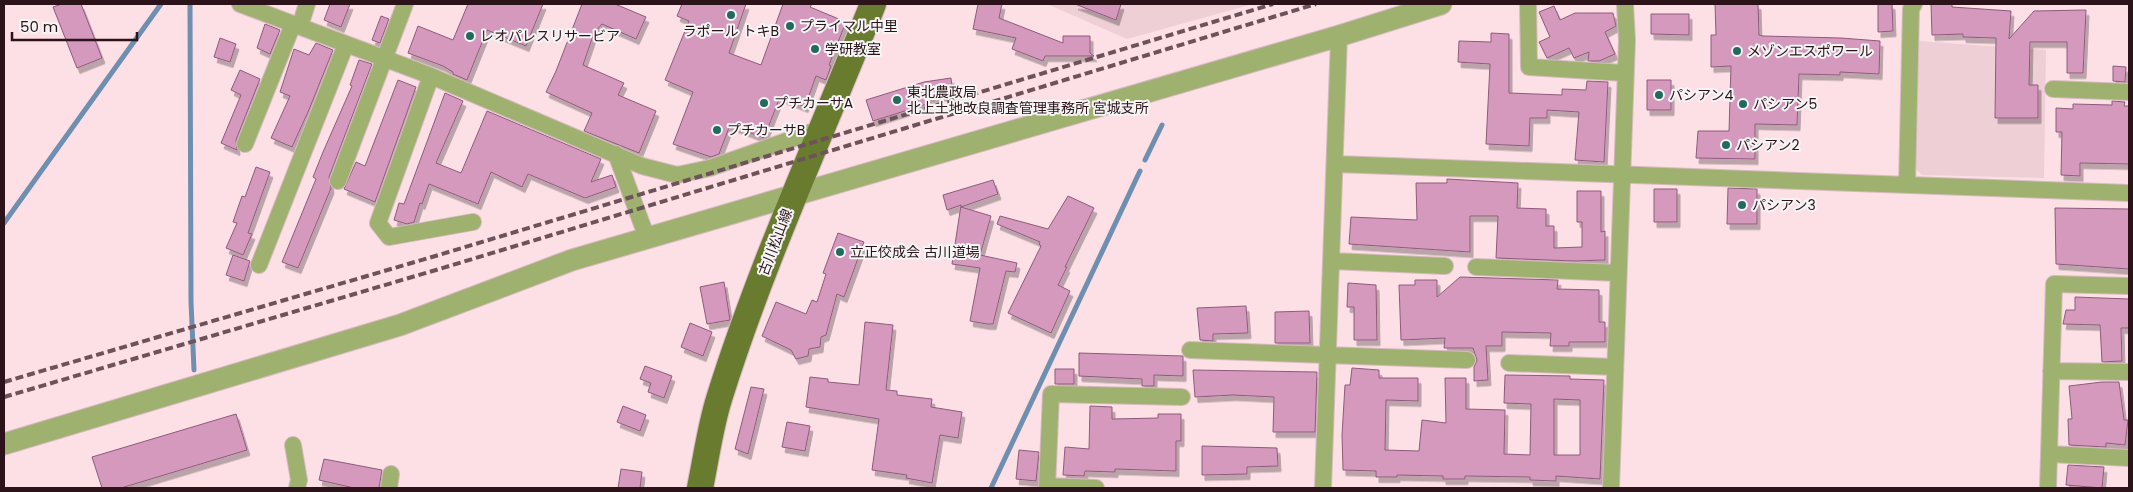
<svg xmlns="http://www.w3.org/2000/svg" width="2133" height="492" viewBox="0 0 2133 492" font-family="Poppins,'Noto Sans JP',sans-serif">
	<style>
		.built { fill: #efcfd6 }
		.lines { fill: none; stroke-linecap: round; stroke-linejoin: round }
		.stream { stroke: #6e8fb0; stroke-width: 5 }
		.building { fill: #d499bd; stroke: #8f5a7b; fill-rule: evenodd; filter: url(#shadow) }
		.minor-casing { stroke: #d7bac1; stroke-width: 18 }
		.tertiary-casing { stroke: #d7bac1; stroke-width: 23 }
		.primary-casing { stroke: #d7bac1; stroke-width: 28 }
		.minor { stroke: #9eb16f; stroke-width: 16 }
		.tertiary { stroke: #9eb16f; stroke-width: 21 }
		.primary { stroke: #687b2f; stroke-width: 26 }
		.rail { stroke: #6d5259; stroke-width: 4; stroke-dasharray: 8 4; stroke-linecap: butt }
		.poi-dot { fill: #226a60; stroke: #f5f5f5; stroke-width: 2 }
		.labels { text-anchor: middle; stroke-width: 4; stroke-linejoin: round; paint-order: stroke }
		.poi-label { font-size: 14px; fill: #2c131a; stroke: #f5f5f5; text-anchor: start }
		.street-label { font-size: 14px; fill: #2c131a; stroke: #f5f5f5 }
	</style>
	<defs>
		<filter id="shadow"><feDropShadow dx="3" dy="5.5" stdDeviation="0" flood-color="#0004"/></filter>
	</defs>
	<rect width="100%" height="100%" fill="#fddfe6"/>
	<path class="built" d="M1047 4H1253L1127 39Z
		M1919 41 2046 50 2044 178 1922 175 1913 166Z"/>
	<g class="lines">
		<path class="stream" d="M190 4 191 302 194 370
			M1145 160 1162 125
			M4 223 161 4
			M991 488 1140 171"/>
	</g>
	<path class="building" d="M62 4H81L102 58 77 68 53 7Z
		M330 4H350L341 27 324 20Z
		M468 4H543L526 46 487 30 467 80 453 74V72L443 66 408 53 418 26 453 40Z
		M582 4H615L646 17 636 39 602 24 594 33 583 65 624 83 618 95 656 111 639 153 584 131 592 113 546 92 556 71Z
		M682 4H746L729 53 761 65 783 4H812L810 7 846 22 829 65 831 66 826 80 816 76 805 107 780 97 764 138 730 125 719 154 711 157 673 144 693 92 665 80 689 21 677 16Z
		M978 4H1002L999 18 1063 43V36H1090V53L1094 56H1045L1043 61 1012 49 1016 38 973 29Z
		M1075 4H1121L1116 20Z
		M1715 4H1758L1759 35 1763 36 1841 38 1880 41 1879 74 1840 72V75L1799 74 1797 125 1755 124V159L1696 158 1698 131H1729L1731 66 1711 67V35H1716Z
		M1878 4H1892L1893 31 1878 32Z
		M1931 4H1952V7L2011 11 2009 39 2034 11 2086 10 2083 73H2067V42H2030L2029 85H2038V118H1995L1996 38 1963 37V34L1932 35Z
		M1554 6 1560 20 1575 13H1613L1616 26 1605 32 1615 54 1599 61H1588L1589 52 1574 58 1569 48 1547 58 1539 42 1550 37 1539 12Z
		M1651 14H1689V35L1651 34Z
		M381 16 389 19 380 43 372 40Z
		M265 24 280 30 270 54 257 48Z
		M1491 33 1509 34V93L1562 95V89L1586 90 1587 81 1608 82 1604 162 1575 160 1579 112 1547 110V118H1530L1529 146 1486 144 1490 64 1458 62 1459 41 1491 42Z
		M220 38 236 44 230 62 214 57Z
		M316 43 333 50 308 112 292 147 271 138 290 96 280 92 294 49 309 55Z
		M359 60 372 64 329 177 331 188 298 268 282 262 316 179 313 177 323 152 352 86 350 85Z
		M2113 66 2126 67 2125 82 2113 81Z
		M240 70 260 79 236 140 237 150 221 143 241 95 231 90Z
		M951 78 953 94 926 98 927 104 873 121 866 100 924 82Z
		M398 80 416 87 375 202 344 189 356 162 365 166Z
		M1647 80H1671V110H1647Z
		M445 93 463 101 436 163 461 173 487 111 601 159 591 182 612 175 616 187 585 198 528 174 522 187 491 172 478 204 429 184 422 204 420 203 414 222 407 224 394 220 399 203 404 204Z
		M2112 101 2125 102 2124 106H2129V164L2080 163V176L2061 175 2062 132H2056V108L2073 109V104L2112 105Z
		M256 167 270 172 248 233 252 234 243 255 226 248 237 223 233 222 242 196 245 197Z
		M1447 179 1518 183 1517 208 1546 209V226H1554V248L1582 247V222H1577V191H1601V232L1605 231V260L1574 261 1496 258 1498 216H1470V252L1349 244 1351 217 1417 220 1416 183H1447Z
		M993 180 998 194 961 207 991 216 980 255 1017 263 1015 272 1006 271 993 324H987L970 321 980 268 952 264 961 205 947 210 943 195Z
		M1728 188 1757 189V224H1727Z
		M1654 189H1677V222H1654Z
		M1068 196 1094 208 1065 267H1067L1058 285 1070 291 1051 333 1008 313 1041 246 1039 244 1040 242 997 224 1000 216 1048 229Z
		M2055 208 2129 209V269L2056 264Z
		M838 233 864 242 844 297 837 294 826 335 821 337 820 347 809 349 808 356 796 359 791 350 762 336 776 302 806 314 812 300 817 302 826 274 823 273Z
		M233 255 250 261 244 281 226 275Z
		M1460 277 1558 280 1557 289 1599 290V322H1605V342H1569V346H1550L1551 333 1502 332V346H1486L1488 380 1474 381V367L1477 360 1473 348H1444L1445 338 1401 340 1399 285H1415V280H1437V297Z
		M724 282 730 320 707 324 700 287Z
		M1348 283 1376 285 1377 340H1354V307H1347Z
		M2075 297 2129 299V328H2121L2122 361 2102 362 2100 325 2063 324 2066 310H2075Z
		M1246 306 1248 333 1213 334V341L1200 340 1197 308Z
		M1309 311 1310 343H1275V312Z
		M865 322 893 325 886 390 897 391V395L932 399 931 407 962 412 958 438 940 435 932 483 906 478 907 475 872 470 879 419 806 407 810 377 828 379V382L859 385Z
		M690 323 712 332 703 356 681 347Z
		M1079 353 1183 356V376L1154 375V386H1142V379L1079 376Z
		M645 366 672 376 664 398 648 392 651 383 640 379Z
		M1352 368 1379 370V378H1418V401L1386 400 1385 450 1419 451 1422 420 1446 423 1445 378H1466V409L1505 410 1504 454 1530 455 1531 404 1504 403 1505 375 1570 376V379L1604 380 1600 479 1556 476V481L1530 480V477L1465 476V479H1443V476L1397 475V477H1376V471L1343 470 1342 435 1345 385H1350ZM1554 399 1580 400V455H1554Z
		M1055 369H1074V384H1055Z
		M1193 370 1317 372 1315 432H1273L1274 397 1233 395 1195 397Z
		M2102 382H2119L2124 420H2128L2125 445 2106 443V447L2069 445 2068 419H2072L2069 386Z
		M751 387 764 389 748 454 735 449Z
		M623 406 646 415 640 431 617 422Z
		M1090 406 1112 407V419L1158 418V414H1181V441H1176V471L1115 469V472L1085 471 1084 476 1063 475 1065 447 1089 449Z
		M236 414 247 450 121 488H102L92 457Z
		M787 422 810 426 805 451 782 447Z
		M1202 446 1277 448 1278 466 1247 467V474L1202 475Z
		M1019 450 1039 452 1036 481 1016 479Z
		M324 459 382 470 379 488H354L319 480Z
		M2068 465 2104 467 2102 488 2066 485Z
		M621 469 642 472 640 488H618Z"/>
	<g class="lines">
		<defs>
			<path id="minor" d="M240 4 431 76 642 166 677 175 710 168 823 128
				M1528 4 1529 67 1624 73
				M300 26 307 4
				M431 76 378 223 389 237 473 222
				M2053 89 2129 92
				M245 144 293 24
				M616 154 647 238
				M1336 164 2129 193
				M338 181 405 4
				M1907 185 1911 9 1914 4
				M1332 261 1445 266
				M259 265 346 44
				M1476 267 1618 273
				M1190 350 1467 360
				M1509 363 1615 367
				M2051 371 2129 372
				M293 445 299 480 297 488
				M2049 454 2129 458
				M1047 486 1096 488
				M389 488 391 474
				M1047 488 1051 394 1182 397
				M1323 488 1339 36
				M1611 488 1627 40 1625 4
				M2048 488 2054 284 2129 286"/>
			<path id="tertiary" d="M4 444 400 325 572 260 1339 36 1441 4"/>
			<path id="primary" d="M700 488C706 459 710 428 719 399 761 264 821 135 873 4"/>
		</defs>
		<use href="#minor" class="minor-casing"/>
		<use href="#tertiary" class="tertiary-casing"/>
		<use href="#primary" class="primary-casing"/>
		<use href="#minor" class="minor"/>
		<use href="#tertiary" class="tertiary"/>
		<use href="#primary" class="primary"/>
		<path class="rail" d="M4 382 432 257 1273 4
			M4 397 436 270 1316 4"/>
	</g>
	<g class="poi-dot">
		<circle cx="731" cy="15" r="5"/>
		<circle cx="790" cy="26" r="5"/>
		<circle cx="470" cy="36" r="5"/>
		<circle cx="815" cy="49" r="5"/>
		<circle cx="1737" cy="51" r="5"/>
		<circle cx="1659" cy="95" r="5"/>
		<circle cx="897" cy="100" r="5"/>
		<circle cx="764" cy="103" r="5"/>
		<circle cx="1743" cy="104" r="5"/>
		<circle cx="717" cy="130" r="5"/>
		<circle cx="1726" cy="145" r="5"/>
		<circle cx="1742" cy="205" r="5"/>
		<circle cx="840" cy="252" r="5"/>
	</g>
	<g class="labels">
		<g class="poi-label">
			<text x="800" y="31">プライマル中里</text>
			<text x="731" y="36" text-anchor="middle">ラポール トキB</text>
			<text x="480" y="41">レオパレスリサービア</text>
			<text x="825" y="54">学研教室</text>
			<text x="1747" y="56">メゾンエスポワール</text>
			<text x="907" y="97">東北農政局<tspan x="907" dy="16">北上土地改良調査管理事務所 宮城支所</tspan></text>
			<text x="1669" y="100">パシアン4</text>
			<text x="774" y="108">プチカーサA</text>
			<text x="1753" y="109">パシアン5</text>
			<text x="727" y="135">プチカーサB</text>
			<text x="1736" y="150">パシアン2</text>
			<text x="1752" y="210">パシアン3</text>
			<text x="850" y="257">立正佼成会 古川道場</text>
		</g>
		<g class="street-label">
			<text transform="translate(775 242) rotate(-69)" y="5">古川松山線</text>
		</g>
	</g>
	<rect width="2133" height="492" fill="none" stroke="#2c131a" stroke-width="10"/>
	<path d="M12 32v8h125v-8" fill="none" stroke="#2c131a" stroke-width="2.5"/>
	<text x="20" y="32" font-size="15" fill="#2c131a" stroke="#f5f5f5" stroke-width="4" paint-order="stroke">50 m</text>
</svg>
